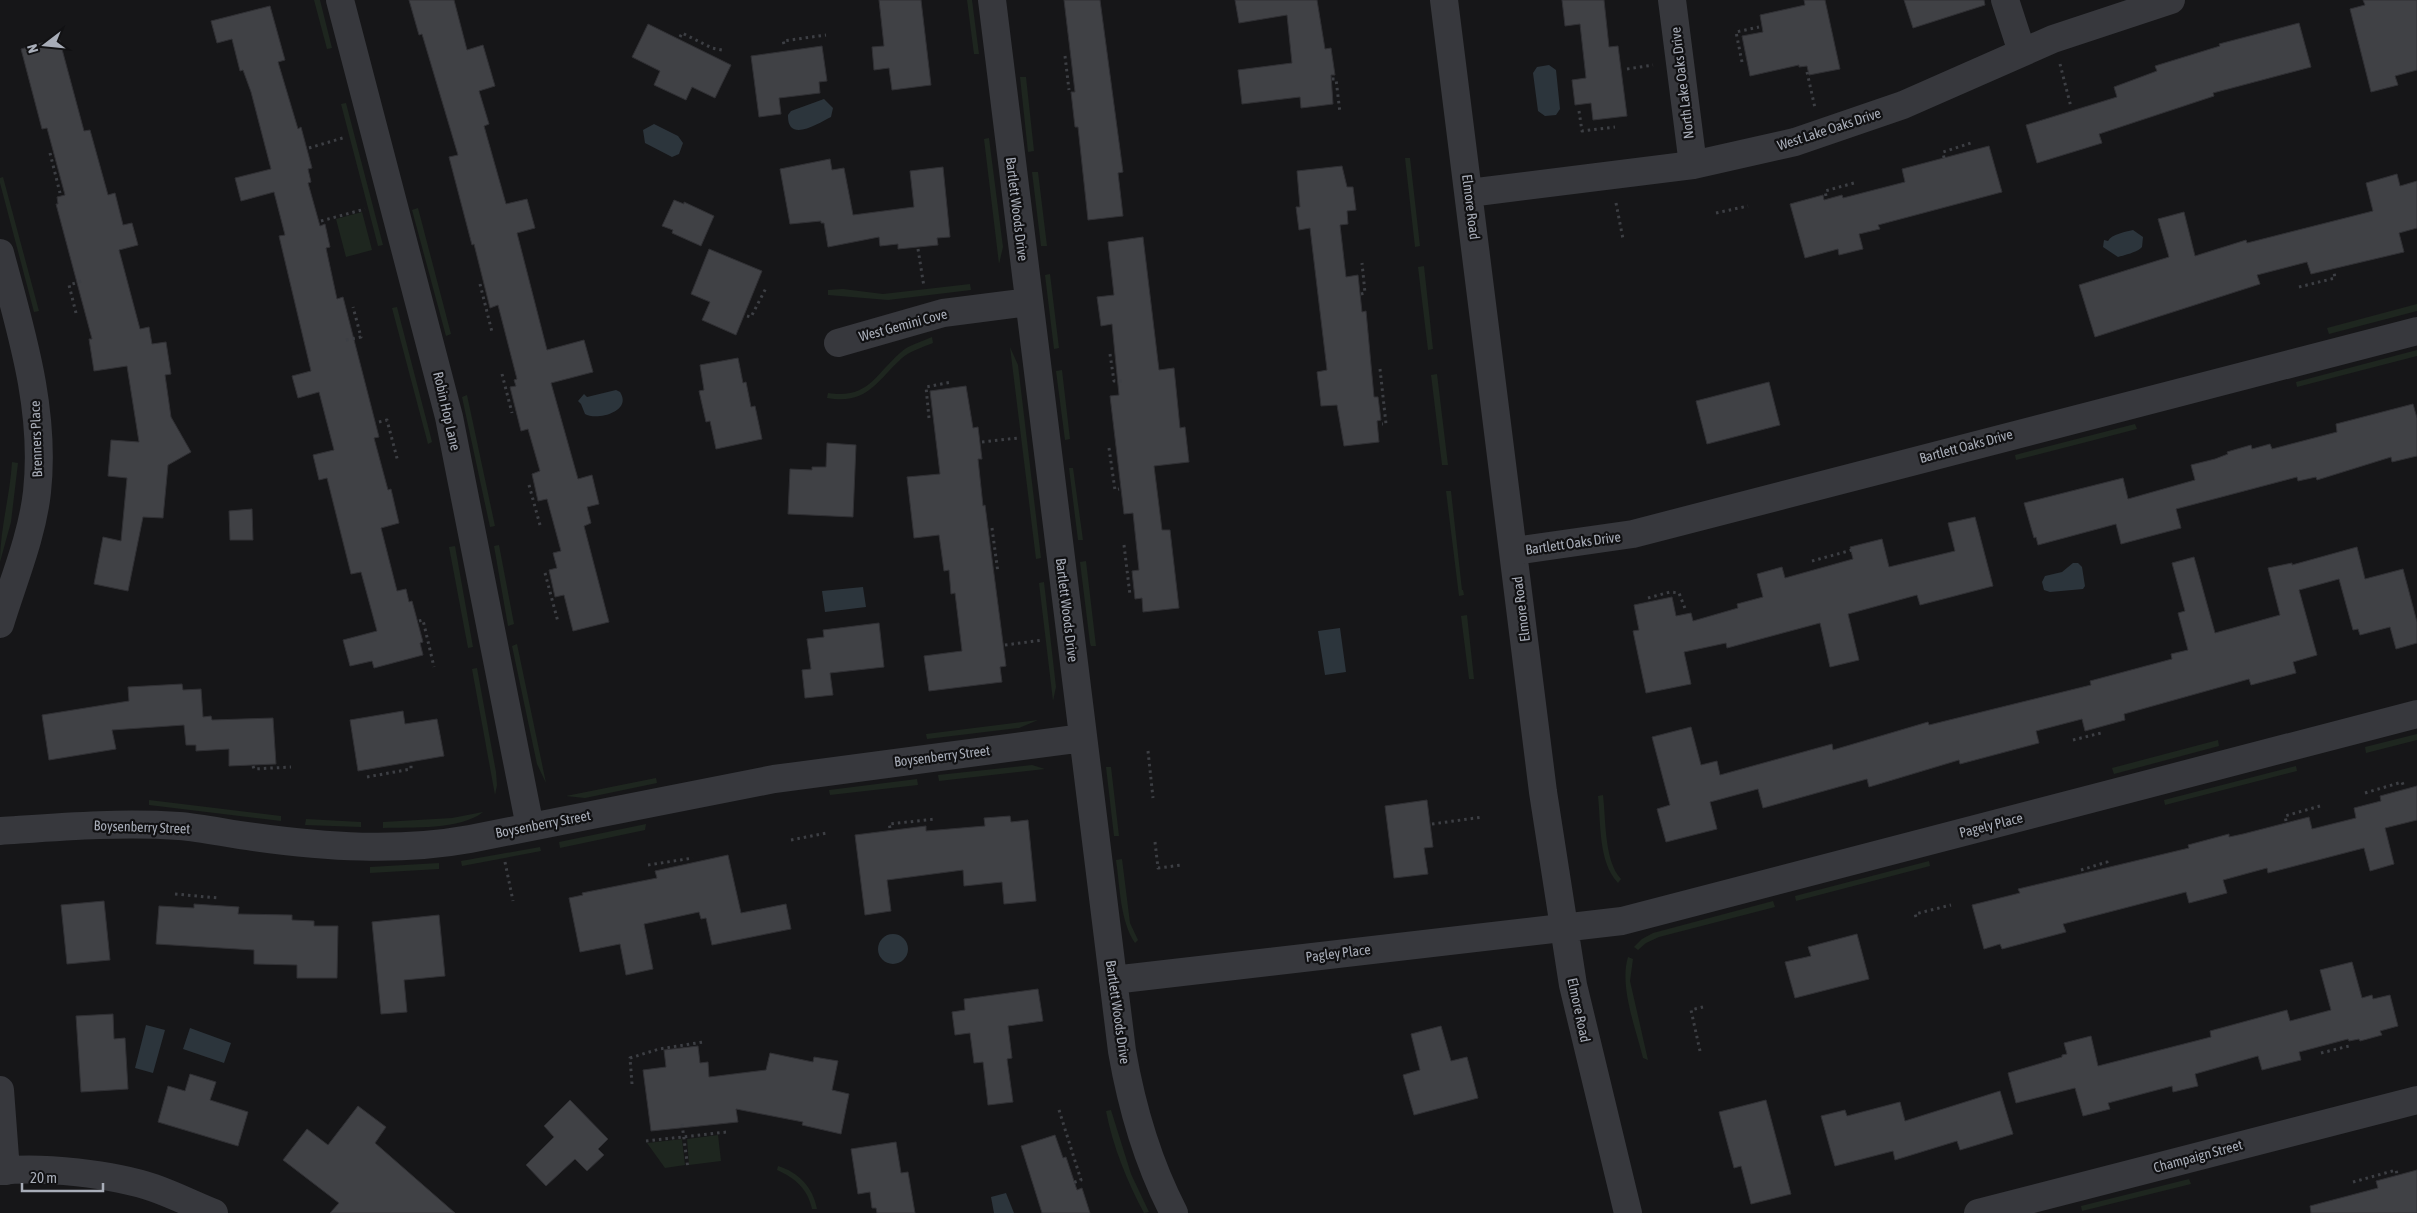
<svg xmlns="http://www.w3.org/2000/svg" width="2417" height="1213" viewBox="0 0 2417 1213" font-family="'Asap Condensed',sans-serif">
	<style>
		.green { fill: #1e261f }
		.water { fill: #2c353c }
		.building { fill: #404145; stroke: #303034 }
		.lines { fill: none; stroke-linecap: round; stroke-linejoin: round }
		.path { stroke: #3d3f44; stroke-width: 3; stroke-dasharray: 2.5 4; stroke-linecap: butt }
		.minor { stroke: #37383d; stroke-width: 28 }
		.labels { text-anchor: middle; stroke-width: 4.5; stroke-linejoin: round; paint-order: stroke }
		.street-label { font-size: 14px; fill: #a8adb8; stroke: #111113 }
	</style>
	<rect width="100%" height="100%" fill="#161618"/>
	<path class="green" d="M314 0H320L332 48 327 49Z
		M967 0H972L979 54H974Z
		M1020 77H1026L1034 151 1028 152Z
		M346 103 383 245 378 246 341 104Z
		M989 138 1003 247 999 264 984 139Z
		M1405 158H1410L1420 246 1415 247Z
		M1032 172H1038L1047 246H1041Z
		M3 177 39 311 34 312 0 183V178Z
		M418 208 451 334 446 336 412 210Z
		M362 212 372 250 346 257 336 219Z
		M1424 266 1433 349 1428 350 1418 267Z
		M1050 274 1059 348 1054 349 1045 275Z
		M970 284 971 290 888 300 828 295V290L843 289 883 294Z
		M2417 304V311L2329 334 2327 328Z
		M397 307 430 434 432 442 428 444 392 308Z
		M932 337 933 343C923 347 910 351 902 358 876 382 867 405 827 398L828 393C868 399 874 376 900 353 908 345 921 342 932 337Z
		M1010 347 1018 365 1041 558 1036 559Z
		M2417 350V356L2297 387 2296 382Z
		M1062 370 1070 439 1065 440 1056 371Z
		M1437 374 1448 465H1442L1431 375Z
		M467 395 495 526 490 527 462 397Z
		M2135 424 2137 429 2016 460 2015 455Z
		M12 462 18 463 11 522 0 562C0 529 10 496 12 462Z
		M1069 468H1073L1083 540H1078Z
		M1446 491H1451L1462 590H1463L1464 595 1459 596Z
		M499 545 514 624 508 626 494 546Z
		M455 546 473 647 468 648 449 547Z
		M1086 561 1096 646H1091L1090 643 1080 562Z
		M1044 582 1056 687 1053 701 1039 583Z
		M1467 615 1474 679H1469L1461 616Z
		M517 644 546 783 537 764 512 646Z
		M477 668 496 772 497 785 495 795 472 669Z
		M1038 720 1019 728 927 739 926 734Z
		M2417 734V740L2366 753 2365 747Z
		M2218 740 2219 746 2114 774 2112 768Z
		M1032 765 1045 769 939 781 938 775Z
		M2296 766 2297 771 2165 805 2164 800Z
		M1106 767H1111L1119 836H1114Z
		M656 778 657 783 585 798 566 796Z
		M917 779 918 785 830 795 829 790Z
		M1603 795C1606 819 1604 861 1621 879L1618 883C1598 862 1601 823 1598 796Z
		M149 800 281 816V821L149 805Z
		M483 812C461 830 411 827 383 828V822L452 818Z
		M306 819 361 822V827L305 825Z
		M646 824 645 830 560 848 559 842Z
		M540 847 541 851 462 866 461 861Z
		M1122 859 1130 923 1138 940 1135 943C1120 921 1120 887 1116 860Z
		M1929 861 1930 866 1796 901 1795 896Z
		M439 863V869L370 873V867Z
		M1773 901 1775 907 1659 937 1646 943 1638 950 1634 947 1642 939 1653 933Z
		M1628 957 1633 959 1630 981 1648 1060 1643 1058C1636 1029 1619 986 1628 957Z
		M1111 1110 1131 1174 1149 1212 1144 1213C1127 1181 1113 1147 1106 1111Z
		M718 1135 721 1161 689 1165 687 1139Z
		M682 1139 685 1165 665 1168 647 1143Z
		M778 1166C798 1172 813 1187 817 1209H812C808 1189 795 1178 777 1170Z
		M2189 1179 2191 1184 2082 1211 2081 1206Z"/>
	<path class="water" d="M1549 65 1556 70 1560 109 1556 115 1545 116 1538 111 1533 73 1537 67Z
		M824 99 833 108 831 117C819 123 787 144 788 115L791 111Z
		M654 124 678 136 683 143 679 154 672 157 645 143 643 130Z
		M2133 230 2143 237 2142 247C2138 252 2125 255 2118 257L2103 247 2104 240 2108 241C2112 234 2125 232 2133 230Z
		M616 390 620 392C633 412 596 421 585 414L581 404 578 401 584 394 587 397Z
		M2073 563H2078L2082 567 2085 586 2083 589 2050 592 2044 590 2042 582 2045 576 2062 572Z
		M863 587 866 607 825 612 822 591Z
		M1340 628 1346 672 1325 675 1318 631Z
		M878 949a15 15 0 1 1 30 0a15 15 0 1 1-30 0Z
		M146 1025 165 1030 153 1073 135 1068Z
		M190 1028 231 1043 224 1063 183 1049Z
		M1006 1193 1014 1213H994L991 1197Z"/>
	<path class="building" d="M409 0H454L467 50 483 45 495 86 479 91 489 124 484 126 506 204 527 199 535 228 517 233 547 350 584 340 593 372 551 383 578 479 592 475 599 504 587 507 591 523 584 526 609 622 573 631 564 595 555 597 549 570 557 568 553 553 561 551 547 499 538 501 532 474 540 471 528 429 521 431 510 387 516 386 514 380 517 379 498 305 490 308 474 244 472 245 449 157 458 155 422 34 419 35Z
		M879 0H921L931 85 892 90 889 68 874 70 872 47 884 46Z
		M1064 0H1100L1123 172 1118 173 1123 216 1088 220 1078 127H1075L1071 92H1075Z
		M1235 0H1317L1325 49 1331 48 1335 75H1331L1333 104 1301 108 1300 97 1242 104 1238 70 1292 63 1287 15 1239 23Z
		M1562 0H1604L1609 47 1618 46 1627 116 1593 120 1591 103 1575 105 1572 80 1586 78 1580 24 1565 26Z
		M1804 0H1825L1840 69 1809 75 1807 66 1799 67V65L1750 76 1742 36 1763 32 1760 15 1805 5Z
		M1904 0H1984L1985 5 1913 28Z
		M2363 0H2417V70L2395 76 2398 85 2371 92 2350 9 2365 5Z
		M270 6 285 60 278 62 298 129 301 127 312 168 308 169 311 182 308 183 320 226 325 224 330 247 326 248 337 299 343 297 379 437 374 438 388 490 391 489 399 523 381 528 397 591 406 589 409 602 412 601 423 642 420 643 423 655 374 668 372 661 350 666 343 640 377 631 361 572 351 574 327 478 319 480 313 455 334 450 319 392 298 398 292 376 311 371 279 236 285 235 274 192 241 201 235 178 271 169 251 92 243 70 240 71 232 39 217 43 211 21Z
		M2299 23 2311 67 2213 93 2214 96 2099 134 2102 143 2037 163 2026 125 2117 97 2114 87 2157 71 2155 66 2220 46 2219 44Z
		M648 24 731 65 715 98 692 87 686 100 654 85 660 71 632 57Z
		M59 38 84 131 90 130 108 195 115 193 123 225 132 223 138 245 119 250 140 329 149 327 152 344 166 342 171 374 165 375 171 417 191 452 168 465 163 518 143 517 128 591 94 584 103 537 121 541 127 478 108 476 111 440 139 442 127 366 94 371 89 339H92L56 204H58L57 197 65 195 47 128 42 129 21 49Z
		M822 46 827 81 819 82 820 93 779 98 781 114 759 117 751 56Z
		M1989 146 2002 192 1878 225 1880 229 1859 234 1863 249 1839 255 1838 249 1805 258 1790 204 1823 195 1824 200 1842 195 1843 198 1905 182 1902 169Z
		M830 159 832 170 844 168 853 215 914 207 910 171 943 167 950 237 937 238 938 245 898 249V244L880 246 879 237 828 247 824 223H821V221L790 224 780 169Z
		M1342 166 1347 187H1353L1356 210 1347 211 1348 224 1340 225 1346 277 1358 275 1362 312 1366 311 1374 397H1378L1381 420 1377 421 1379 442 1344 446 1337 405 1321 406 1317 372 1327 370 1310 228 1299 230 1296 207H1300L1297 171Z
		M2397 174 2400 186 2417 181V228L2399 233 2404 252 2311 274 2307 262 2257 275 2260 284 2095 337 2079 285 2169 257 2158 219 2184 212 2195 256 2246 240 2247 243 2373 211 2366 183Z
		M674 200 684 204V202L714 216 701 246 672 233 673 230 662 226Z
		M1143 237 1159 370 1174 368 1180 428 1185 427 1189 462 1154 466 1162 530H1170L1179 608 1143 612 1142 598 1135 599 1132 571 1139 570 1133 513 1124 514 1110 396 1119 395 1112 324 1101 326 1097 297 1114 295 1108 242Z
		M709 249 762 271 736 335 702 320 710 302 691 294Z
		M738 358 743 383 746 382 751 407 755 406 762 439 716 449 710 421 706 422 699 391 704 390 700 365Z
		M1769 382 1780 425 1707 444 1696 401Z
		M966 386 973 428 978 427 982 459H978L983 506 985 505 1006 666 1000 667 1002 682 929 691 924 656 962 651 955 593 951 594 949 570 944 571 939 535 914 538 907 477 940 474 930 391Z
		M2413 404 2417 418V456L2392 462 2391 457 2317 480 2316 477 2298 481 2297 477 2176 509 2181 528 2121 544 2116 524 2038 545 2036 537 2034 538 2024 503 2123 478 2128 499 2195 480 2191 465 2215 459 2228 454 2227 452 2251 445 2252 449 2270 444 2272 449 2337 432 2336 424Z
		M827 443 856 445 853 517 788 514 790 469 812 470V467H826Z
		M252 509 253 540H230L229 511Z
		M1975 517 1993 586 1920 605 1917 595 1848 614 1859 660 1830 667 1820 623 1727 648 1726 643 1684 652 1691 684 1646 693 1633 631 1639 630 1634 605 1672 597 1676 616 1691 613 1693 621 1738 608 1737 604 1763 597 1757 574 1782 567 1785 578 1853 559 1850 547 1882 539 1889 567 1955 551 1948 523Z
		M2357 547 2365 579 2403 569 2417 622V643L2396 649 2390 627 2360 635 2358 629 2353 630 2339 579 2299 590 2317 655 2293 662 2296 673 2251 685 2249 679 2124 714 2125 720 2085 731 2082 719 2036 731 2039 743 1960 764 1959 760 1869 787 1867 779 1763 808 1758 789 1710 802 1717 829 1666 842 1657 809 1670 805 1652 737 1691 727 1701 765 1717 761 1720 775 1832 744 1833 750 1928 722 1929 725 2091 685 2090 681 2172 659 2171 654 2188 650 2178 613 2185 611 2172 563 2194 557 2215 633 2280 615 2268 568 2292 563V565Z
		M879 623 884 667 830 673 833 695 805 698 802 670 811 669 807 639 824 637 823 630Z
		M182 684 183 690 201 689 203 717 211 716 212 720 273 718 276 764 229 766V749L196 751V745H186L184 725 112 730 116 749 49 760 42 715 129 701 128 687Z
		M403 711 405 724 437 719 444 756 358 771 350 720Z
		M2417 786V820L2385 828 2394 864 2370 871 2364 848 2268 873 2267 868 2223 880 2227 893 2189 903 2186 892 2063 924 2066 932 2002 949 2000 944 1984 949 1972 905 2020 893 2018 889 2189 848 2188 845 2229 834V837L2243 834 2309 817 2312 829 2356 818 2354 808 2381 801 2380 796Z
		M1427 800 1433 847 1424 848 1428 874 1394 878 1385 806Z
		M1010 816 1011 822 1028 820 1036 901 1004 904 1002 882 964 886 963 870 887 880 891 911 865 915 855 835 926 826V831L985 826 984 818Z
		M728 855 741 913 786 904 791 929 712 945 706 918 701 919 699 912 644 924 653 969 626 975 620 944 580 952 569 898 583 895 582 893 657 878 655 871Z
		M104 901 110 960 67 964 61 905Z
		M194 904 239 907 238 914 292 915V920L314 921V926H338L337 978H297V965L254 964V950L156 944 159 906 194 908Z
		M439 915 445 976 404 980 407 1012 381 1014 372 922Z
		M1857 934 1869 979 1795 998 1785 962 1811 956 1808 947Z
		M2352 962 2362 998 2372 995 2373 999 2390 995 2398 1026 2380 1031 2382 1035 2360 1041 2359 1039 2349 1041 2348 1039 2299 1052 2301 1060 2262 1070 2258 1056 2195 1074 2198 1086 2173 1092 2172 1086 2108 1103 2110 1109 2083 1116 2075 1088 2016 1103 2008 1073 2062 1057V1055L2067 1054 2064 1043 2091 1036 2098 1066 2211 1037 2210 1031 2287 1010 2290 1021 2331 1010 2320 970Z
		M1038 989 1043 1021 1008 1026 1012 1058 1007 1059 1013 1102 988 1105 983 1062 974 1063 970 1033 955 1035 952 1012 965 1010 964 999Z
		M113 1014 114 1039 125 1038 128 1089 81 1092 76 1016Z
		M1441 1026 1451 1061 1467 1057 1478 1098 1414 1115 1403 1075 1420 1070 1411 1034Z
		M698 1046 700 1063 708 1062 709 1077 766 1070 770 1053 813 1062 814 1057 838 1061 832 1090 849 1094 841 1134 802 1125 803 1122 736 1109 738 1122 651 1131 643 1070 666 1067 664 1050Z
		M190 1074 216 1082 210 1100 248 1112 238 1146 158 1122 168 1086 185 1091Z
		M2000 1091 2013 1134 1960 1150 1957 1141 1895 1160 1893 1151 1835 1166 1821 1116 1845 1110 1847 1116 1900 1102 1905 1121Z
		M570 1100 608 1139 598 1149 604 1155 587 1171 575 1159 546 1186 526 1165 554 1137 544 1126Z
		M1766 1100 1791 1194 1751 1204 1741 1166 1734 1168 1719 1112Z
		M358 1106 386 1127 375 1143 455 1213H330L339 1203 283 1160 307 1129 328 1145Z
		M1055 1135 1063 1158 1066 1157 1077 1190 1082 1188 1090 1213H1042L1021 1146Z
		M896 1142 901 1173 908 1172 915 1213H877L876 1208H872L870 1192 858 1194 851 1149Z
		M2417 1170V1213H2311L2310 1206 2378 1188 2376 1181Z"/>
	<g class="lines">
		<path class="path" d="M680 37 682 33 712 48 722 50
			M784 44 783 41 826 35
			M1065 56 1069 90
			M1742 62 1736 32 1759 27
			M2060 64 2071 107
			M1627 69 1653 65
			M1807 72 1815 108
			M1332 79H1336L1340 113
			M1579 111 1582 131 1615 127
			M309 148 346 137
			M50 153 60 193
			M1944 158 1943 152 1974 142
			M1826 196 1825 191 1854 183
			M1616 203 1623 239
			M1716 213 1748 206
			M321 221 365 209
			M918 249 924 287
			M480 284 492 332
			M2299 287 2335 278 2334 272
			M1361 294 1365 293 1362 263
			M76 313 69 285 82 281
			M747 316 751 317 766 288
			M346 340 361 337 353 307
			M1110 354 1114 381H1123
			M1380 369 1386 424H1382
			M502 374 512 413
			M929 418 926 387 951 382
			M379 422 387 420 398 462
			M982 442 1018 438
			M1109 448 1115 490 1119 489
			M529 485 540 525
			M992 528 998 573
			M1124 545 1130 595
			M1812 561 1852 550
			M545 573 558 622
			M1648 598 1670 592 1679 593 1686 611
			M419 621 423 620 434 667
			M1005 645 1043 640
			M2073 740 2101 733
			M1148 751 1153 798
			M253 766 254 769 291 767
			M367 777 411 769V764
			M2365 793 2402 782 2404 787
			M2286 821 2285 816 2320 806
			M1432 824 1483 817
			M890 828 889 824 936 819
			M791 840 827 833
			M1155 842 1158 868 1182 865
			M505 862 513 901
			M648 865 693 858
			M2081 870 2107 862 2108 867
			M175 894 218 898
			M1916 917 1915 914 1951 905
			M1700 1051 1691 1010 1703 1007
			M2321 1053 2349 1046
			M632 1084 630 1058 659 1049 703 1042
			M1059 1110 1081 1180 1072 1183
			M682 1124 688 1169
			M646 1141 727 1132
			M2353 1182 2396 1170 2397 1174"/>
		<path class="minor" d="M340 0 449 417 530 827
			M992 0 1122 1051C1132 1109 1147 1161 1174 1213
			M1444 0 1543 792 1573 985 1628 1213
			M1672 0 1693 165
			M2005 0 2022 52
			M1469 193 1693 165 1795 142 1903 105 2053 39 2171 0
			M0 253C21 331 46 410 37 492 32 537 13 581 0 624
			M838 343 943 313 1029 302
			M1514 551 1633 534 2417 331
			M0 831C60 827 118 822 179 826 204 828 229 834 254 837 326 847 398 852 470 839L774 779 1083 738
			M1113 980 1622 921 2417 714
			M0 1090 6 1171
			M0 1171C42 1166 113 1174 154 1188 174 1195 194 1205 214 1213
			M1978 1213 2417 1100"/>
	</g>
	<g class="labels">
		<g class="street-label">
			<text transform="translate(1682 83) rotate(-97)" y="5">North Lake Oaks Drive</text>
			<text transform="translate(1829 129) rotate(-18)" y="5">West Lake Oaks Drive</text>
			<text transform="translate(1471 207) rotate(83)" y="5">Elmore Road</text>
			<text transform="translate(1017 209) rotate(83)" y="5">Bartlett Woods Drive</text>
			<text transform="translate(903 325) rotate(-15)" y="5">West Gemini Cove</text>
			<text transform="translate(447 411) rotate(77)" y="5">Robin Hop Lane</text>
			<text transform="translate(36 439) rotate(-92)" y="5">Brenners Place</text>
			<text transform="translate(1966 446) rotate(-15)" y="5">Bartlett Oaks Drive</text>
			<text transform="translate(1573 543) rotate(-8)" y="5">Bartlett Oaks Drive</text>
			<text transform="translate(1521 609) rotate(-97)" y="5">Elmore Road</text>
			<text transform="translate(1067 610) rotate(83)" y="5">Bartlett Woods Drive</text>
			<text transform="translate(942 756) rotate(-7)" y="5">Boysenberry Street</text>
			<text transform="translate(543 824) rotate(-11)" y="5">Boysenberry Street</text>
			<text transform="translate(1991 825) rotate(-14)" y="5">Pagely Place</text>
			<text transform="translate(142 827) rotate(2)" y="5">Boysenberry Street</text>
			<text transform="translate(1338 953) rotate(-7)" y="5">Pagley Place</text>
			<text transform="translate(1579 1010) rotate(78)" y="5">Elmore Road</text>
			<text transform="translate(1118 1012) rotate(82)" y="5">Bartlett Woods Drive</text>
			<text transform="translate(2198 1156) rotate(-15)" y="5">Champaign Street</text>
		</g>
	</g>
	<g transform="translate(45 45) rotate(254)" stroke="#111113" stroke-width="4" paint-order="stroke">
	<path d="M0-4L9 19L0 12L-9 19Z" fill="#a8adb8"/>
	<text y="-8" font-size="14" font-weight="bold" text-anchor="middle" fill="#a8adb8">N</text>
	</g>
	<path d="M22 1183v8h81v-8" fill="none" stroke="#a8adb8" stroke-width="2.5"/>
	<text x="30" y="1183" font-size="15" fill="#a8adb8" stroke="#111113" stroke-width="4" paint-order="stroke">20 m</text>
</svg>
